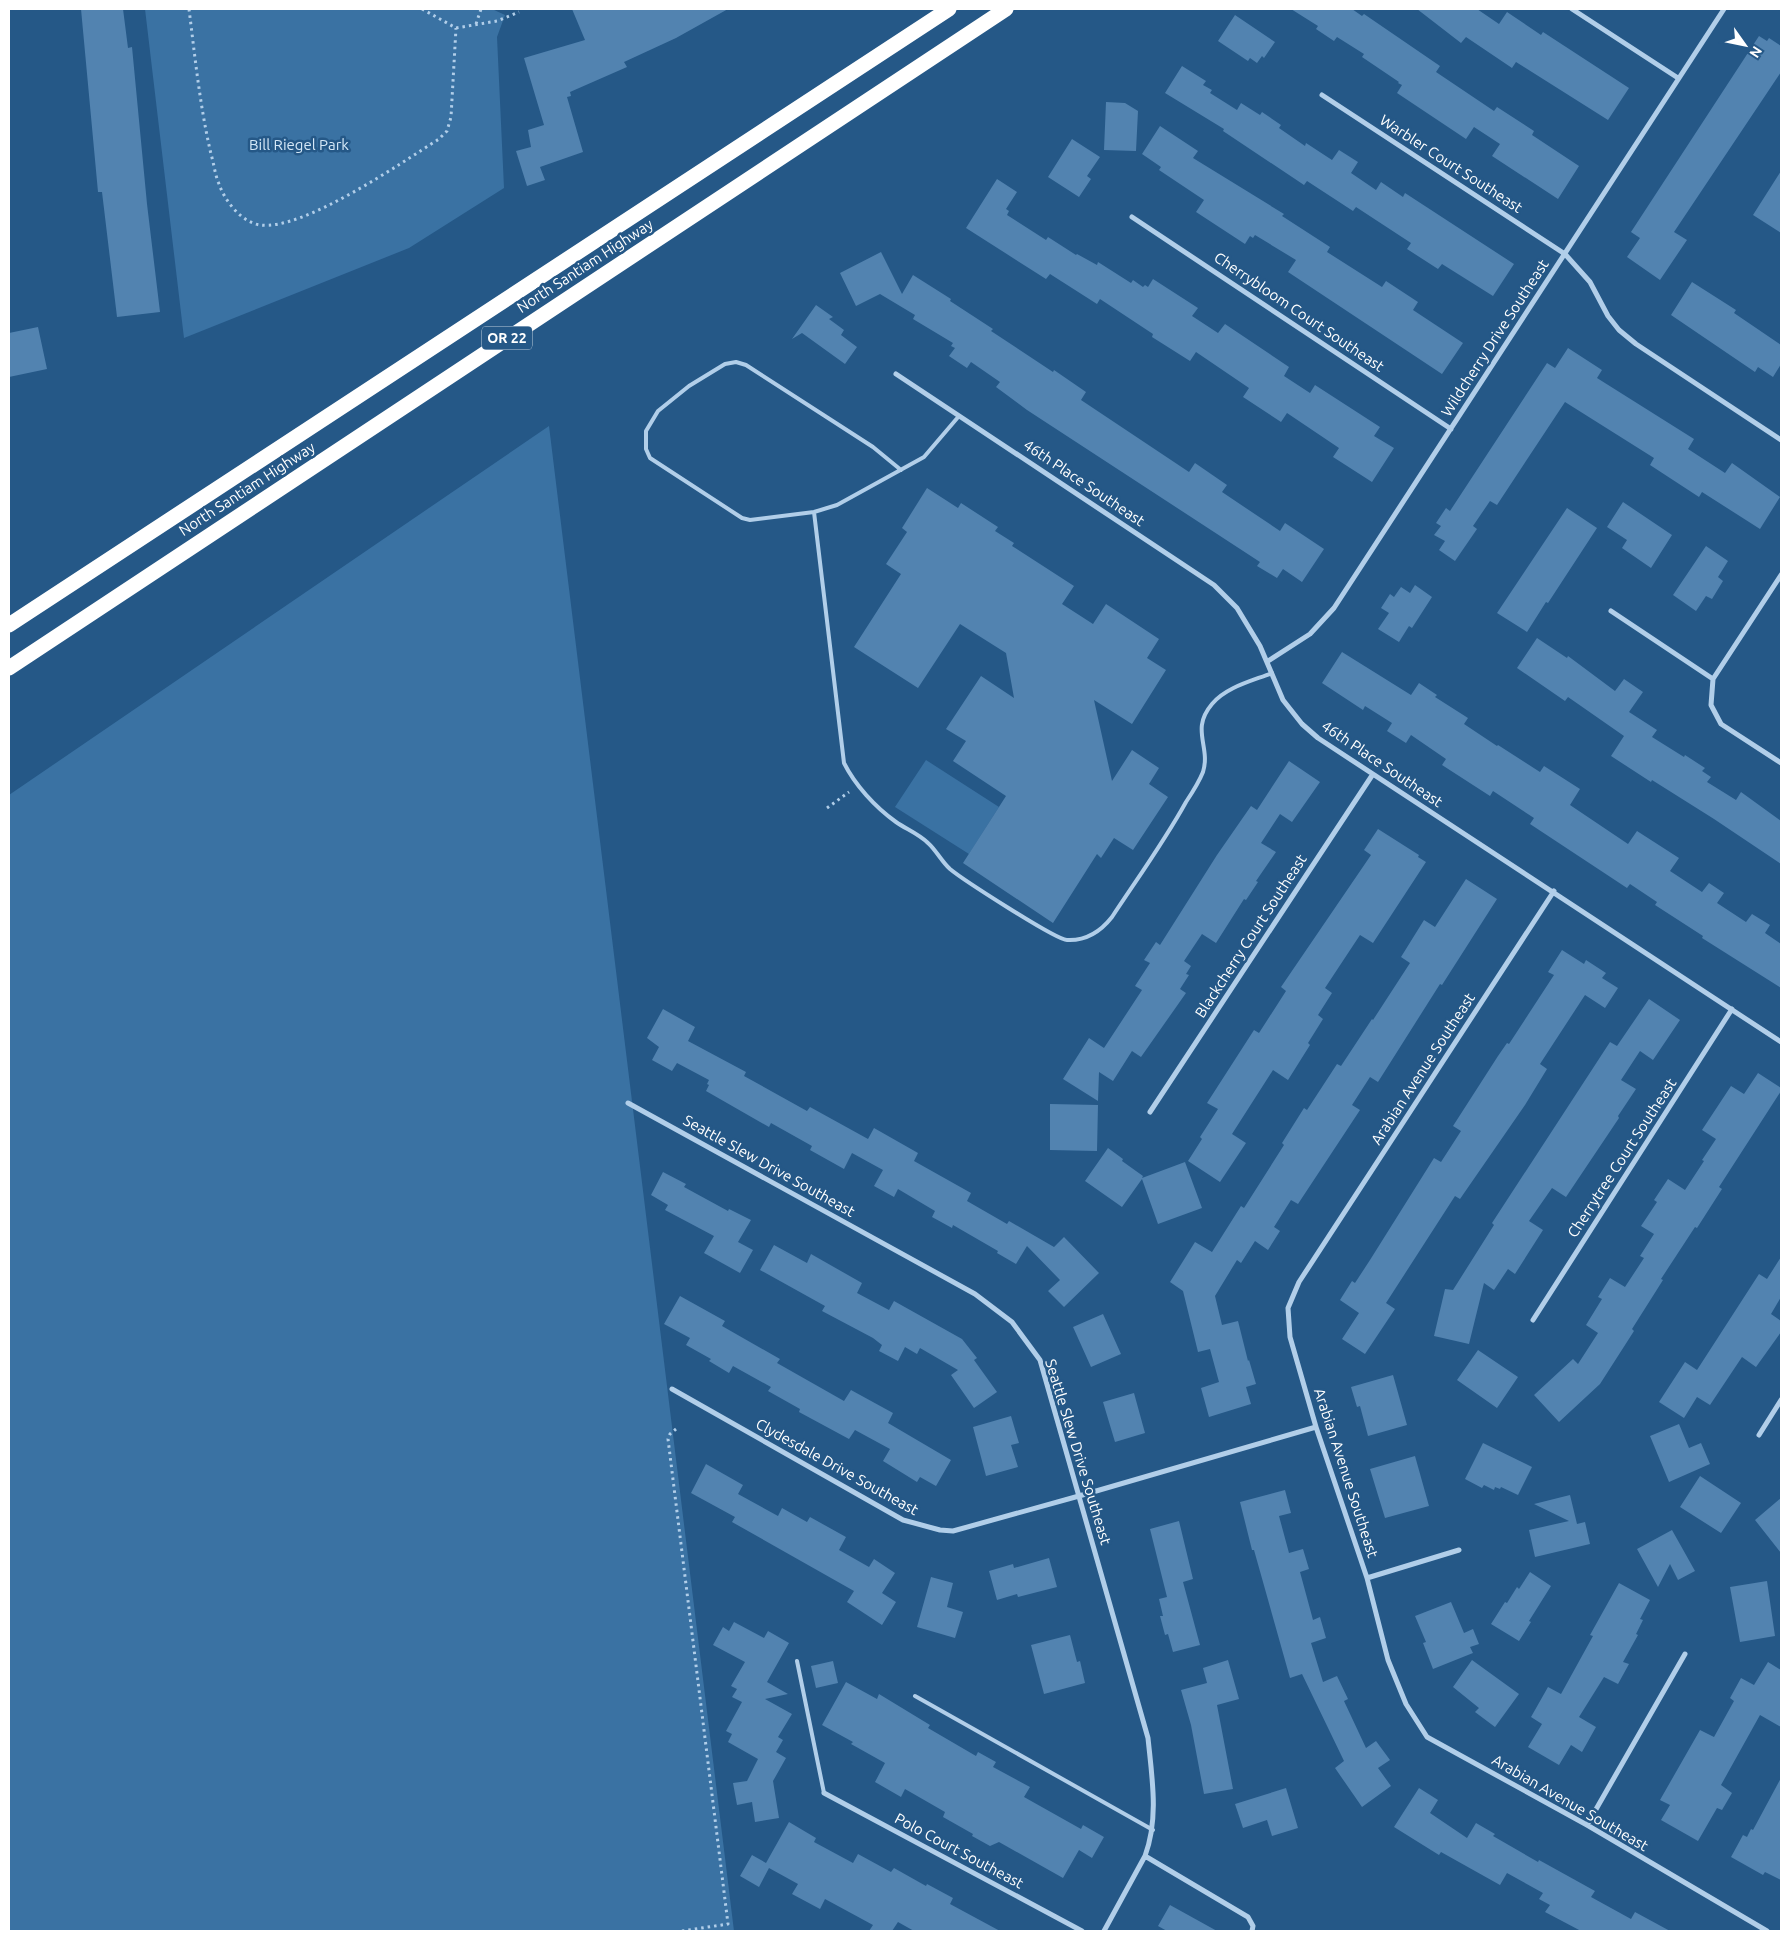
<svg xmlns="http://www.w3.org/2000/svg" width="1790" height="1940" viewBox="0 0 1790 1940" font-family="Ubuntu,sans-serif">
	<style>
		.green { fill: #3a72a3 }
		.building { fill: #5283b0 }
		.lines { fill: none; stroke-linecap: round; stroke-linejoin: round }
		.path { stroke: #b1cee9; stroke-width: 3; stroke-dasharray: 2.5 4; stroke-linecap: butt }
		.service { stroke: #b1cee9; stroke-width: 4 }
		.minor { stroke: #b1cee9; stroke-width: 5 }
		.motorway { stroke: #fff; stroke-width: 15 }
		.labels { text-anchor: middle; stroke-width: 5; stroke-linejoin: round; paint-order: stroke }
		.shield { fill: #255887; stroke: #becddb; stroke-width: 1 }
		.shield-label { font-size: 14px; font-weight: bold; fill: #fff }
		.park-label { font-size: 15px; fill: #d4e7f7; stroke: #255887 }
		.street-label { font-size: 15px; fill: #fff; stroke: #255887 }
	</style>
	<rect width="100%" height="100%" fill="#255887"/>
	<path class="green" d="M145 9H492L505 15 497 37 504 188 409 248 184 338Z
		M549 426 734 1931H9V795Z
		M926 760 999 807 969 854 895 807Z"/>
	<path class="building" d="M81 9H123L128 48 132 47 147 204 160 312 117 317 102 192H98Z
		M572 9H728L676 38 624 62 627 67 570 92 571 96 567 97 583 152 540 167 545 180 527 186 516 151 531 147 528 130 544 125 524 58 585 40Z
		M1291 9H1352L1362 16 1364 14 1440 66 1436 72 1494 111 1497 107 1534 131 1532 135 1579 166 1558 199 1492 156 1500 144 1474 127 1466 139 1397 93 1402 85 1398 83 1399 82 1362 57 1364 54 1337 37 1334 41 1316 29 1318 26Z
		M1417 9H1477L1499 24 1507 12 1541 35 1543 32 1629 88 1608 120 1516 62 1512 68 1466 37 1461 43Z
		M1235 15 1275 42 1264 58 1262 56 1257 63 1250 58 1248 61 1218 41Z
		M1759 36 1767 41 1769 38 1781 46V72L1674 232 1687 240 1660 280 1627 257 1640 238 1631 232Z
		M1182 66 1206 81 1203 85 1212 90 1210 93 1237 110 1241 103 1260 115 1262 112 1281 125 1279 128 1305 146 1306 143 1332 160 1339 150 1358 162 1351 173 1376 190 1381 182 1403 197 1405 193 1514 264 1493 296 1442 264 1438 269 1407 249 1411 243 1356 207 1353 211 1307 181 1304 185 1223 131 1224 129 1165 93Z
		M1106 102 1125 103 1138 111 1136 151 1104 150Z
		M1160 126 1198 151 1193 158 1284 214 1282 216 1330 247 1327 252 1382 287 1386 281 1418 302 1413 310 1463 343 1442 374 1288 272 1296 260 1255 235 1253 238 1250 236 1245 244 1196 212 1204 200 1159 170 1161 167 1142 154Z
		M1072 139 1100 157 1087 176 1091 179 1079 197 1048 177Z
		M1781 171V233L1753 215Z
		M997 179 1017 192 1006 209 1009 211 1007 215 1046 240 1048 237 1076 255 1077 254 1097 265 1098 262 1131 283 1133 280 1143 287 1145 285 1148 287 1153 279 1198 308 1192 316 1218 333 1225 324 1289 367 1284 376 1310 393 1315 385 1380 427 1374 436 1394 448 1372 482 1333 457 1339 448 1287 413 1281 422 1243 397 1249 388 1196 352 1190 361 1152 337 1153 334 1100 299 1097 304 1050 274 1046 279 966 228Z
		M881 252 902 294 913 275 951 299 950 301 993 329 991 331 1053 372 1054 370 1086 392 1081 400 1189 472 1195 463 1227 485 1222 492 1280 531 1285 523 1324 549 1302 582 1283 569 1277 578 1257 566 1260 562 1027 410 996 387 1000 382 971 362 967 368 949 356 955 348 951 346 953 343 913 319 915 315 880 294 856 306 840 273Z
		M1692 282 1736 310 1734 313 1781 345V364L1773 377 1758 367 1755 372 1671 315Z
		M816 305 833 317 829 319 844 330 841 335 857 347 845 364 802 333 792 339Z
		M38 327 47 369 9 377V333Z
		M1568 348 1602 370 1597 378 1694 439 1688 449 1725 473 1732 463 1780 497 1760 529 1702 492 1699 497 1650 465 1654 458 1565 402 1497 505 1490 501 1473 526 1477 529 1455 561 1439 550 1445 541 1434 535 1441 526 1436 523 1446 508 1450 511 1547 363 1555 368Z
		M927 488 958 508 961 503 998 527 995 531 1014 543 1012 546 1074 586 1062 604 1093 624 1106 604 1159 639 1147 658 1166 670 1132 724 1094 700 1112 781 1132 750 1159 768 1149 784 1168 797 1133 850 1114 838 1101 858 1097 854 1053 923 963 863 1006 796 953 761 966 741 946 729 981 676 1014 698 1006 653 960 624 918 688 854 647 901 574 886 564 907 532 902 528Z
		M1623 502 1672 535 1651 568 1622 548 1627 540 1607 527Z
		M1567 508 1597 528 1548 603 1546 602 1527 632 1497 613Z
		M1706 546 1728 561 1718 577 1723 581 1712 599 1706 596 1696 611 1673 595Z
		M1415 585 1432 597 1412 628 1409 626 1399 642 1378 629 1389 613 1381 608 1390 594 1394 597 1401 587 1410 593Z
		M1537 638 1567 658 1568 656 1615 691 1624 679 1643 692 1629 712 1657 730 1652 737 1684 757 1685 755 1705 768 1702 771 1711 777 1707 782 1736 800 1741 792 1781 821V864L1714 819 1652 780 1651 782 1611 756 1624 736 1568 697 1565 701 1517 668Z
		M1342 652 1411 695 1419 683 1437 695 1435 697 1468 718 1464 724 1497 746 1498 745 1540 772 1544 766 1580 789 1570 805 1628 844 1637 831 1679 858 1670 871 1702 892 1709 883 1724 893 1717 903 1746 922 1752 914 1770 925 1765 933 1781 944V988L1702 938 1703 936 1655 905 1657 902 1630 884 1627 888 1530 824 1534 818 1493 791 1490 796 1442 765 1446 759 1411 735 1406 743 1387 731 1392 723 1365 706 1363 710 1322 683Z
		M1289 761 1320 782 1292 822 1280 814 1261 843 1276 852 1256 881 1258 882 1246 900 1244 899 1216 943 1202 934 1184 961 1191 966 1186 974 1189 975 1180 989 1186 993 1141 1057 1132 1051 1113 1081 1099 1072 1098 1101 1063 1079 1089 1038 1104 1048 1142 990 1135 986 1150 963 1144 960 1156 942 1160 945 1217 855 1251 806 1257 810Z
		M1378 829 1419 855 1418 857 1426 862 1373 943 1360 935 1325 988 1332 993 1318 1015 1323 1019 1308 1043 1310 1045 1288 1080 1273 1070 1232 1134 1246 1143 1220 1182 1188 1161 1202 1139 1200 1137 1218 1109 1207 1103 1254 1030 1259 1033 1286 991 1281 987 1371 855 1364 850Z
		M1466 879 1497 899 1442 985 1440 984 1378 1082 1370 1077 1352 1105 1360 1110 1298 1204 1291 1200 1274 1227 1280 1231 1268 1250 1255 1241 1241 1263 1237 1260 1215 1296 1222 1325 1238 1321 1248 1361 1249 1360 1256 1384 1246 1387 1251 1404 1209 1417 1201 1388 1219 1382 1210 1349 1198 1352 1183 1291 1170 1282 1195 1242 1212 1252 1241 1206 1244 1208 1284 1145 1282 1143 1304 1108 1307 1110 1337 1064 1341 1066 1372 1019 1373 1020 1410 963 1401 957 1424 920 1435 927Z
		M1562 950 1584 964 1586 960 1606 973 1602 978 1618 988 1605 1008 1585 995 1540 1064 1547 1069 1525 1105 1460 1199 1455 1196 1386 1303 1395 1309 1365 1354 1342 1339 1359 1313 1340 1300 1352 1281 1355 1283 1370 1260 1434 1158 1441 1162 1461 1131 1453 1126 1498 1056 1507 1043 1509 1044 1554 975 1548 972Z
		M1649 999 1680 1020 1653 1060 1640 1051 1621 1080 1636 1089 1618 1116 1619 1118 1566 1197 1552 1188 1529 1221 1543 1230 1515 1274 1508 1269 1494 1290 1484 1283 1469 1344 1434 1336 1445 1289 1453 1290 1494 1225 1492 1223 1610 1042 1617 1046Z
		M663 1009 695 1027 688 1041 746 1072 744 1076 807 1111 810 1107 868 1139 874 1128 918 1153 914 1161 971 1193 967 1201 1007 1224 1009 1221 1054 1247 1064 1237 1099 1273 1064 1307 1048 1291 1060 1280 1027 1246 1016 1264 997 1253 998 1251 953 1225 952 1228 932 1217 935 1211 898 1189 894 1197 874 1186 883 1170 852 1153 844 1169 810 1150 812 1146 771 1123 769 1127 706 1091 709 1085 707 1084 709 1080 677 1063 672 1071 652 1060 659 1047 647 1038Z
		M1758 1073 1781 1088V1091L1719 1187 1722 1189 1697 1228 1695 1227 1661 1279 1663 1280 1632 1329 1634 1331 1600 1384 1559 1422 1534 1395 1573 1359 1578 1364 1598 1333 1586 1325 1602 1299 1598 1297 1610 1278 1625 1287 1644 1258 1640 1256 1654 1234 1641 1226 1657 1202 1654 1200 1668 1179 1685 1190 1704 1161 1702 1160 1716 1139 1702 1130 1731 1086 1744 1094Z
		M1050 1104 1098 1105 1097 1151 1050 1150Z
		M1108 1148 1123 1159 1122 1161 1143 1176 1142 1178 1185 1162 1202 1208 1158 1224 1142 1179 1122 1207 1085 1181Z
		M663 1172 686 1184 684 1187 728 1211 729 1209 751 1220 738 1242 753 1250 740 1273 704 1253 714 1236 665 1210 668 1205 651 1195Z
		M774 1245 807 1263 811 1254 862 1283 857 1293 889 1310 894 1301 962 1339 977 1358 974 1360 997 1392 974 1408 951 1375 958 1370 920 1348 917 1354 905 1347 898 1361 879 1351 882 1345 873 1338 822 1311 825 1306 760 1270Z
		M1781 1257V1297L1771 1314 1781 1321V1332L1756 1367 1742 1357 1710 1405 1697 1397 1684 1418 1659 1402 1685 1362 1697 1370 1759 1274 1767 1279Z
		M680 1296 725 1321 722 1326 780 1359 777 1363 844 1401 851 1390 893 1413 888 1423 951 1460 936 1486 920 1477 917 1482 883 1461 890 1449 855 1430 849 1439 799 1412 800 1409 768 1391 771 1387 733 1366 729 1373 709 1361 711 1359 686 1345 690 1338 664 1324Z
		M1103 1314 1121 1354 1091 1367 1073 1327Z
		M1478 1350 1518 1377 1497 1408 1457 1380Z
		M1393 1375 1407 1425 1368 1436 1360 1406 1357 1407 1351 1387Z
		M1134 1393 1145 1433 1115 1442 1103 1402Z
		M1011 1416 1019 1443 1011 1445 1018 1467 986 1476 973 1427Z
		M1679 1424 1689 1448 1701 1443 1710 1464 1669 1482 1650 1436Z
		M1483 1443 1532 1467 1518 1495 1501 1487 1500 1489 1495 1487 1494 1490 1484 1485 1482 1488 1465 1479Z
		M1415 1456 1429 1506 1385 1518 1370 1469Z
		M706 1464 743 1485 738 1494 778 1516 782 1508 807 1522 810 1517 846 1537 839 1550 869 1567 874 1559 895 1573 882 1593 896 1602 882 1625 847 1602 854 1591 732 1522 735 1517 691 1493Z
		M1700 1476 1741 1503 1721 1533 1680 1507Z
		M1285 1490 1291 1513 1279 1516 1289 1553 1303 1549 1309 1569 1300 1572 1313 1620 1320 1617 1326 1638 1311 1643 1323 1682 1337 1676 1348 1699 1344 1701 1366 1748 1376 1741 1390 1760 1378 1768 1391 1786 1362 1807 1335 1768 1344 1761 1302 1674 1290 1678 1254 1550H1252L1240 1502Z
		M1570 1495 1577 1524 1585 1522 1590 1544 1535 1557 1529 1530 1569 1521 1534 1504Z
		M1781 1498V1553L1755 1520Z
		M1179 1521 1193 1579 1183 1582 1200 1645 1173 1652 1168 1634 1165 1635 1160 1616H1163L1159 1599 1167 1597 1150 1529Z
		M1672 1530 1695 1571 1678 1580 1670 1564 1658 1587 1637 1549Z
		M1049 1558 1057 1587 1018 1597 1017 1594 997 1600 989 1571 1013 1564 1014 1568Z
		M1530 1572 1551 1586 1529 1621 1531 1622 1519 1641 1491 1624 1505 1602 1507 1603 1517 1587 1519 1589Z
		M931 1577 953 1583 947 1607 963 1612 955 1638 917 1627Z
		M1767 1581 1775 1636 1740 1642 1730 1587Z
		M1619 1583 1650 1600 1640 1619 1643 1620 1636 1634 1638 1635 1623 1662 1629 1664 1618 1684 1604 1677 1579 1717 1596 1727 1582 1752 1571 1745 1559 1765 1528 1747 1542 1724 1531 1717 1548 1687 1561 1694 1593 1636 1590 1635Z
		M1451 1602 1464 1633 1473 1629 1479 1644 1470 1647 1473 1653 1433 1669 1423 1643 1426 1642 1415 1616Z
		M734 1622 764 1638 768 1631 789 1643 767 1682 788 1694 765 1699 792 1714 778 1737 783 1740 776 1752 786 1758 773 1781 779 1818 755 1822 752 1802 737 1805 733 1783 747 1781 758 1759 728 1742 732 1734 726 1731 742 1702 732 1697 737 1689 731 1686 745 1662 713 1645 723 1627 729 1631Z
		M1070 1635 1077 1662 1080 1661 1085 1683 1044 1694 1031 1645Z
		M1228 1660 1239 1699 1217 1705 1233 1789 1204 1794 1191 1725 1181 1690 1207 1683 1203 1668Z
		M1472 1660 1519 1694 1495 1727 1475 1712 1479 1708 1453 1687Z
		M833 1661 838 1683 816 1688 811 1666Z
		M1768 1662 1781 1670V1727L1760 1715 1721 1785 1732 1793 1722 1810 1717 1808 1698 1841 1661 1820 1670 1805 1660 1800 1700 1730 1714 1737 1734 1701 1730 1698 1741 1678 1754 1685Z
		M846 1682 877 1699 879 1694 930 1725 928 1728 976 1756 978 1752 996 1762 993 1767 1030 1787 1024 1797 1081 1829 1083 1825 1104 1837 1092 1858 1079 1850 1063 1878 999 1842 990 1846 972 1836 973 1834 943 1817 945 1812 905 1789 901 1797 875 1782 885 1763 851 1744 853 1742 822 1725Z
		M1781 1778V1880L1765 1872 1763 1875 1731 1857 1743 1835 1747 1837 1751 1829 1753 1830Z
		M1286 1788 1298 1828 1272 1836 1267 1820 1243 1828 1235 1804Z
		M1419 1788 1438 1800 1430 1813 1467 1838 1476 1823 1495 1834 1493 1836 1538 1862 1539 1860 1595 1891 1591 1897 1631 1919 1635 1912 1670 1931H1581L1545 1912 1550 1905 1539 1899 1543 1893 1507 1873 1500 1885 1441 1852 1439 1855 1394 1827Z
		M789 1822 816 1838 814 1842 853 1863 858 1854 891 1872 894 1868 926 1886 927 1884 953 1898 950 1904 1000 1931H914L898 1922 892 1931H869L873 1925 825 1899 820 1909 792 1894 798 1884 769 1868 759 1887 740 1876 752 1855 766 1863Z
		M1170 1905 1217 1931H1167L1158 1926Z"/>
	<g class="lines">
		<path class="path" d="M189 9C195 57 200 107 211 154 214 164 215 175 219 184 225 201 241 222 260 225 303 231 401 163 439 139L447 131 451 117 456 28
			M422 9 456 28 497 21 519 12
			M476 24 481 9
			M827 808 849 792
			M676 1429 670 1434 668 1439 728 1924 682 1931"/>
		<path class="service" d="M901 470 873 447 746 365 736 362 725 364 689 386 658 411 646 431V449L650 458 742 518 750 520 814 512 837 505 924 457 959 416
			M814 512 844 763C855 785 875 807 896 822 906 829 919 834 928 843 936 850 942 862 950 869 962 879 1056 940 1067 940 1086 941 1101 931 1112 917 1137 879 1164 842 1186 802 1192 793 1199 782 1203 772 1211 746 1190 730 1212 704 1226 687 1252 681 1272 673
			M797 1661 824 1793
			M915 1696 1153 1830"/>
		<path class="minor" d="M1572 9 1678 78
			M1322 95 1565 254 1590 282 1608 316 1619 330 1636 344 1781 440
			M1132 217 1451 429
			M896 374 1214 585 1237 608 1260 646 1283 700 1302 724 1318 738 1781 1042
			M1611 611 1713 679
			M1268 661 1310 634 1334 608 1724 9
			M1713 679 1781 575
			M1713 679 1711 705 1721 724 1781 763
			M1554 891 1299 1282 1288 1308 1290 1337 1316 1427 1367 1578 1388 1660 1406 1704 1427 1737 1587 1825 1767 1931
			M628 1103 975 1294 1012 1322 1040 1360 1148 1738C1152 1778 1159 1818 1145 1856L1104 1931
			M1150 1112 1373 774
			M1533 1320 1732 1009
			M672 1389 903 1520 940 1530 953 1531 1079 1496 1316 1427
			M1759 1435 1781 1400
			M1367 1578 1459 1550
			M824 1793 1082 1931
			M1587 1825 1685 1654
			M1145 1856 1248 1917 1253 1926 1252 1931"/>
		<path class="motorway" d="M9 625 949 9
			M9 668 1006 9"/>
	</g>
	<g class="labels">
		<rect class="shield" x="482" y="326.5" width="50" height="23" rx="4"/>
		<g class="shield-label">
			<text x="507" y="343">OR 22</text>
		</g>
		<g class="park-label">
			<text x="299" y="150">Bill Riegel Park</text>
		</g>
		<g class="street-label">
			<text transform="translate(1451 164) rotate(33)" y="5">Warbler Court Southeast</text>
			<text transform="translate(585 266) rotate(-33)" y="5">North Santiam Highway</text>
			<text transform="translate(1299 312) rotate(34)" y="5">Cherrybloom Court Southeast</text>
			<text transform="translate(1495 338) rotate(-57)" y="5">Wildcherry Drive Southeast</text>
			<text transform="translate(1084 483) rotate(34)" y="5">46th Place Southeast</text>
			<text transform="translate(247 489) rotate(-33)" y="5">North Santiam Highway</text>
			<text transform="translate(1382 764) rotate(34)" y="5">46th Place Southeast</text>
			<text transform="translate(1251 936) rotate(-57)" y="5">Blackcherry Court Southeast</text>
			<text transform="translate(1423 1069) rotate(-57)" y="5">Arabian Avenue Southeast</text>
			<text transform="translate(1622 1158) rotate(-57)" y="5">Cherrytree Court Southeast</text>
			<text transform="translate(769 1166) rotate(29)" y="5">Seattle Slew Drive Southeast</text>
			<text transform="translate(1078 1452) rotate(73)" y="5">Seattle Slew Drive Southeast</text>
			<text transform="translate(837 1467) rotate(29)" y="5">Clydesdale Drive Southeast</text>
			<text transform="translate(1346 1473) rotate(72)" y="5">Arabian Avenue Southeast</text>
			<text transform="translate(1570 1803) rotate(30)" y="5">Arabian Avenue Southeast</text>
			<text transform="translate(959 1851) rotate(28)" y="5">Polo Court Southeast</text>
		</g>
	</g>
	<rect width="1790" height="1940" fill="none" stroke="#ffffff" stroke-width="20"/>
	<g transform="translate(1745 45) rotate(123)" stroke="#255887" stroke-width="4" paint-order="stroke">
	<path d="M0-4L9 19L0 12L-9 19Z" fill="#ffffff"/>
	<text y="-8" font-size="14" font-weight="bold" text-anchor="middle" fill="#ffffff">N</text>
	</g>
</svg>
